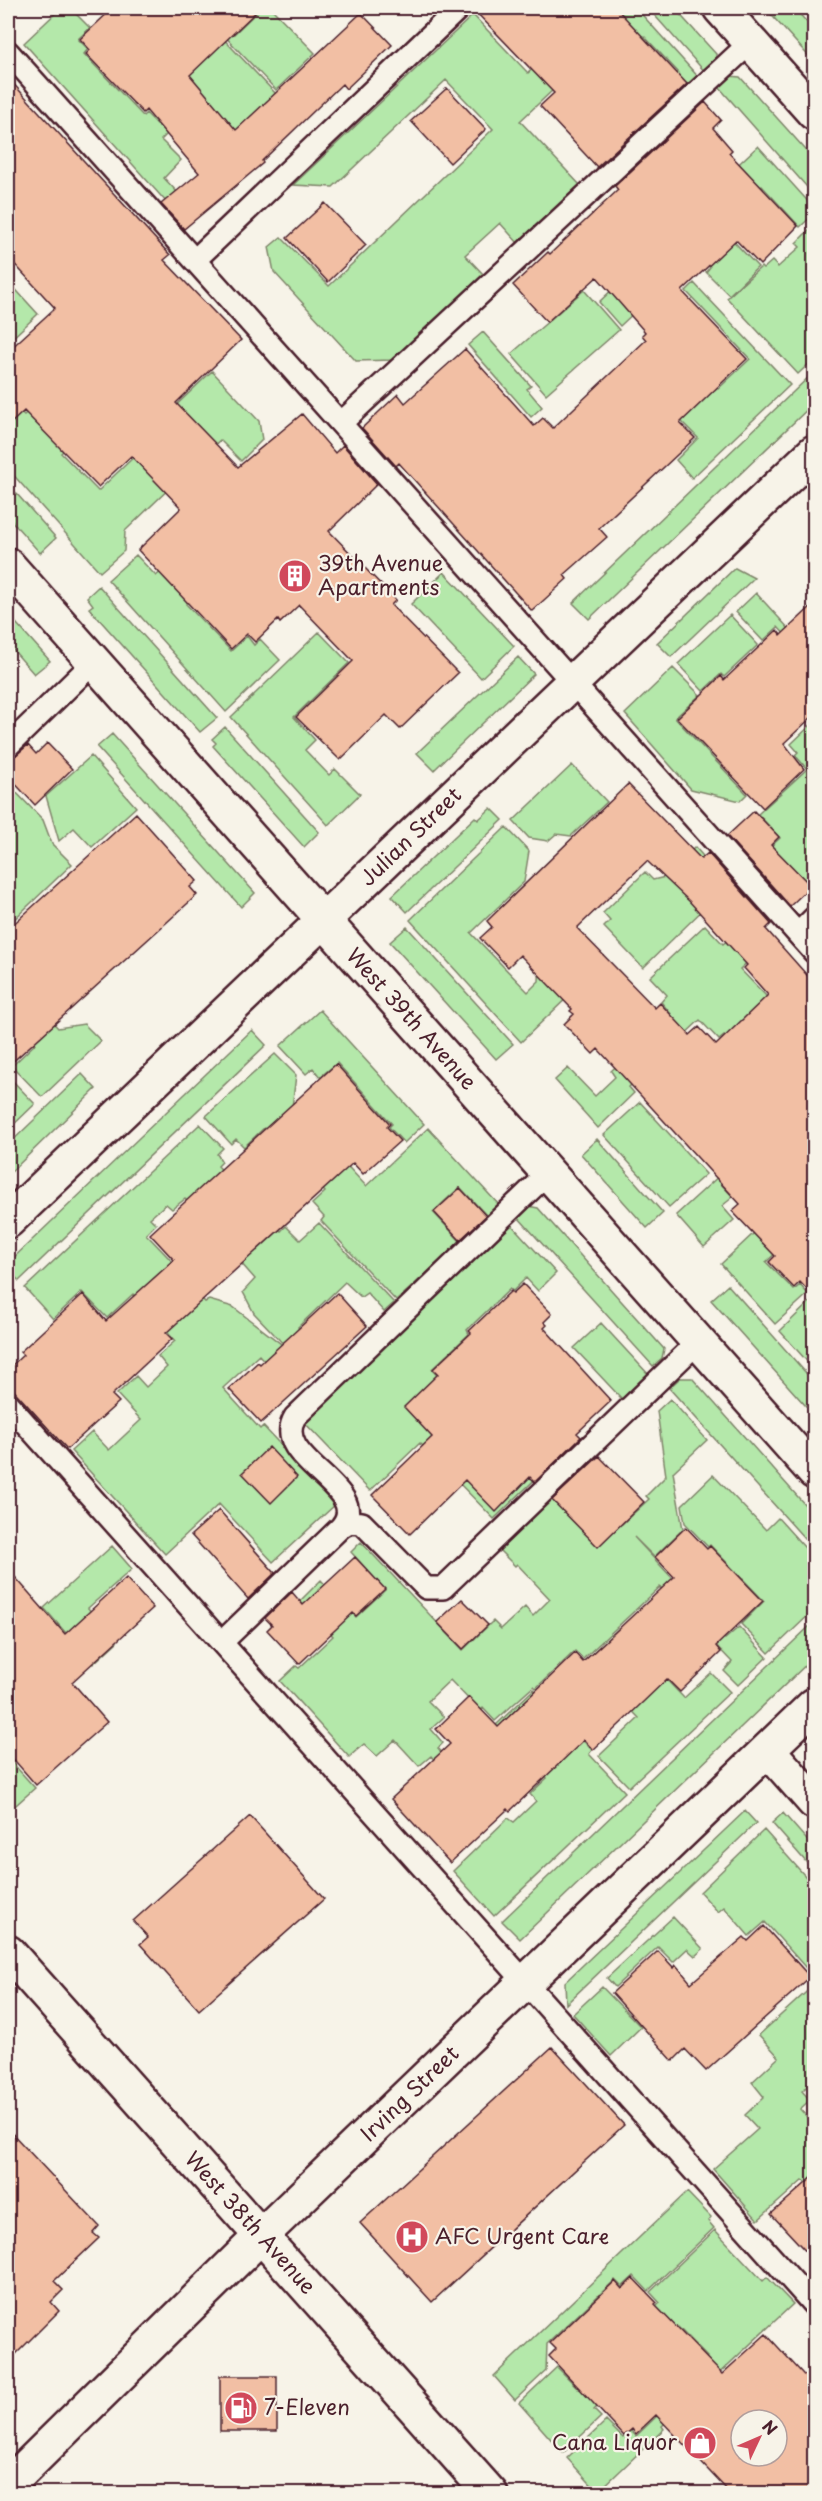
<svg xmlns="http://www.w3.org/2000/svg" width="822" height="2501" viewBox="0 0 822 2501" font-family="'Playpen Sans',sans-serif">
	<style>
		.green { fill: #b4e8aa; stroke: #7f846a; stroke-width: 1.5 }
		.building { fill: #f2bfa4; stroke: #4a1f2b; stroke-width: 1.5; fill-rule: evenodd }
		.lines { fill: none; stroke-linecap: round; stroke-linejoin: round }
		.lane-casing { stroke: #4a1f2b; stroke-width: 26 }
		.street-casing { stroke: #4a1f2b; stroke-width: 38 }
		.secondary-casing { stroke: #4a1f2b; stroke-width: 38 }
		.lane { stroke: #f7f3e8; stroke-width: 21 }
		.street { stroke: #f7f3e8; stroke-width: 33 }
		.secondary { stroke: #f7f3e8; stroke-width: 33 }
		.labels { text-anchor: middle; stroke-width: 4.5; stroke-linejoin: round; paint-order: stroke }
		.poi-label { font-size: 21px; fill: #4a1f2b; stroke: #f7f3e8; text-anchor: start }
		.street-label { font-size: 21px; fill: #4a1f2b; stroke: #f7f3e8 }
	</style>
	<rect width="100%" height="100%" fill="#f7f3e8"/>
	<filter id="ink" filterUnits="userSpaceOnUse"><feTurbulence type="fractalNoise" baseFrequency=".0167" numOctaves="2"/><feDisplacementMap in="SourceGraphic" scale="12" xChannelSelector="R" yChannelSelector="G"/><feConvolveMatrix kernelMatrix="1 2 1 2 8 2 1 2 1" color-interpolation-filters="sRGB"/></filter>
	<g filter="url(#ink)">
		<path class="green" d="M61 8H70L90 28 78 39 88 49 84 54 143 116 146 113 167 134 161 140 181 160 164 178 179 194 168 204 24 43Z
			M115 8H155L196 49 215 30 277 95 239 133Z
			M261 8H271L315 53 276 90 217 28 223 23 234 34Z
			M597 8H636L701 80 681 98 667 82 678 72 644 36 635 44 587 17Z
			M648 8H674L716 54V63L706 73Z
			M765 8H794L814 30V62Z
			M473 15 528 73 585 21 605 41 520 121 580 185 518 243 500 223 465 255 484 275 393 360 356 361 274 272 269 247 281 237 329 286 493 129 446 80 333 187 293 185Z
			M729 76 740 77 814 159V195L718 86Z
			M758 146 814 208V214L800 227 762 186 721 228 758 267 729 295 706 272 710 267 686 241 671 278 620 326 599 302C653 252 703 196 758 146Z
			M814 225V359L798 374 727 298 761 267 763 269 772 261 778 267 800 247 796 243Z
			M8 281 38 314 8 342Z
			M694 283 790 385 692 478 676 460 698 438 678 418 713 384 718 389 750 359 686 291Z
			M584 290 619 330 546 394 511 354Z
			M120 327 132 383 61 453 98 491 138 453 204 455 125 531 124 551 100 572 8 469V419L20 411 24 415Z
			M483 332 531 386 527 389 542 407 531 417 468 345Z
			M212 371 259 421 262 440 241 461 220 440 205 454 167 414Z
			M814 372V403L589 619 573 603Z
			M8 484 56 538 40 553 8 517Z
			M136 555 156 576 167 566 195 595 186 604 231 651 247 636 254 645 260 639 280 660 226 712 108 580Z
			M735 568 754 578 671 657 657 643Z
			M444 572 514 646 481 678 411 604Z
			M99 586 217 718 200 732 89 608 93 605 87 597Z
			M756 593 814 656V666L778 627 763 641 736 612Z
			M8 614 50 661 34 674 8 644Z
			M730 615 758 645 724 677 721 674 703 691 678 664Z
			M319 632 349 663 294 717 315 740 305 750 329 775 335 769 360 794 328 825 231 717Z
			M518 657 534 674 434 770 417 753Z
			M673 668 700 695 675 718 747 794 740 801 691 789 625 714Z
			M814 722V888L813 889 797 872 756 860 780 838 758 814 807 769 795 755 798 752 791 744Z
			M225 727 319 832 304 847 213 746 216 743 212 739Z
			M112 734 255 893 241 907 97 747Z
			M91 756 136 807 92 847 74 828 59 841 46 796Z
			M572 765 607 802 571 836 556 834 548 841 529 838 513 821Z
			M8 784 43 820 52 844 72 864 8 925Z
			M491 808 503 820 407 912 392 896 475 817 478 820Z
			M506 827 529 851 524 882 471 933 528 992 539 981 540 957 603 963 521 1042 410 920Z
			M695 847 717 872 714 899 643 968 604 927 610 921 603 913 645 872 653 880 665 877Z
			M705 925 723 944 729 939H772L740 969 768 998 754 1066 724 1036 719 1040 700 1020 629 1087 634 1093 598 1128 555 1080 568 1068 595 1096 615 1077 611 1071 671 1014 661 1002 667 995 650 977Z
			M407 927 513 1044 496 1059 390 942Z
			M8 974 58 1028 84 1024 101 1041 42 1097 12 1066 35 1044 33 1041 37 1024 8 992Z
			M320 1010 424 1124 404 1143 389 1127 392 1124 337 1063 320 1077 313 1068 306 1074 280 1046Z
			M252 1030 266 1045 19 1281 8 1269V1263Z
			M275 1054 296 1075 292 1108 267 1131 264 1128 244 1147 236 1139 231 1144 206 1116Z
			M82 1074 96 1089 8 1175V1145Z
			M8 1076 35 1104 8 1130Z
			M640 1102 706 1174 669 1207 604 1135Z
			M296 1111 366 1186 428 1128 499 1205 487 1216 460 1187 433 1212 461 1242 396 1301 321 1221 324 1217 312 1204 325 1192 271 1134Z
			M200 1124 223 1148 217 1154 222 1162 218 1166 276 1228 242 1260 185 1199 172 1209 166 1204 150 1218 156 1224 146 1234 189 1279 151 1314 133 1294 107 1318 82 1292 53 1319 25 1288Z
			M597 1139 663 1213 647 1228 581 1154Z
			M754 1144 760 1151 722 1185 733 1197 722 1206 734 1220 704 1247 676 1215Z
			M528 1206 538 1208 664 1349 662 1358 653 1366 517 1216Z
			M769 1219 777 1252 766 1262 794 1290 800 1285 808 1294 775 1324 721 1264Z
			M508 1221 556 1273 538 1291 526 1278 513 1291 510 1289 467 1330 469 1334 432 1369 507 1447 554 1461 494 1519 420 1443 370 1491 303 1421Z
			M319 1223 394 1303 384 1312 367 1293 361 1297 345 1282 298 1327 328 1360 313 1375 254 1313 243 1292 255 1279 241 1263 278 1229 281 1231 286 1226 300 1240Z
			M188 1284 205 1302 209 1300 233 1307 285 1347 293 1392 259 1355 223 1388 260 1429 263 1426 336 1504 273 1562 219 1504 165 1554 71 1451 92 1432 109 1450 141 1420 117 1394 136 1376 146 1387 167 1367 158 1356 175 1341 153 1316Z
			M728 1285 814 1382V1415L711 1300Z
			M814 1298V1369L780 1331Z
			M601 1323 649 1375 622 1399 574 1348Z
			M680 1378H692L814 1515V1549L669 1388Z
			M670 1399 707 1440 673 1472 683 1529 654 1557 634 1537 674 1580 663 1590 660 1587 583 1659 575 1651 536 1688 534 1686 495 1721 483 1708 480 1711 450 1680 428 1701 444 1717 431 1729 443 1743 438 1748 445 1756 437 1763 431 1756 419 1766 395 1740 377 1756 364 1744 349 1757 280 1681 296 1666 299 1668 333 1636 300 1601 321 1580 356 1617 385 1590 351 1552 361 1542 463 1650 493 1621 501 1629 525 1607 533 1616 550 1599 517 1564 515 1566 498 1549 576 1475 622 1524 649 1499 646 1496 666 1476 657 1411Z
			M713 1475 766 1530 778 1518 814 1558V1610L769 1653 741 1624 764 1601 710 1545 708 1547 685 1523 682 1505Z
			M112 1546 132 1569 88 1608 117 1642 93 1664 44 1608Z
			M673 1583 725 1639 739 1627 767 1657 738 1685 724 1671 732 1662 664 1591Z
			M814 1622V1657L520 1939 502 1921Z
			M618 1629 684 1698 711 1673 730 1692 629 1787 599 1756 639 1718 584 1661Z
			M534 1689 592 1750 589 1754 625 1792 494 1916 453 1871 508 1818 514 1822 536 1801 530 1794 547 1778 496 1725Z
			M8 1758 35 1788 8 1812Z
			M745 1811 756 1823 566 2004 565 1982Z
			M783 1813 814 1848V1871L772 1823Z
			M764 1830 814 1886V1977L765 1922 749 1936 724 1907 718 1912 700 1892Z
			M673 1917 703 1949 695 1956 687 1949 673 1962 658 1947 615 1987 607 1978Z
			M814 1985V2080L802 2091 810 2100 800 2109 814 2125V2193L803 2180 758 2220 713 2169 758 2129 745 2115 764 2097 752 2082 779 2057 759 2035Z
			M602 1987 641 2027 611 2056 573 2014Z
			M687 2192 711 2217 708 2221 714 2228 648 2291 634 2276 622 2287 615 2280 547 2344 546 2371 515 2400 494 2376Z
			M715 2230 763 2281 767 2277 793 2304 712 2380 699 2365 707 2357 678 2327 668 2336 648 2314 660 2303 650 2292Z
			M557 2367 579 2389 587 2382 602 2402 594 2410 601 2417 563 2453 519 2403Z
			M703 2372 711 2380 662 2426 664 2429 598 2492 567 2458 606 2421 623 2438 631 2431 636 2436Z"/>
		<path class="building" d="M113 8H260L190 75 236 130 361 13 392 45 346 89 342 84 262 161 263 163 184 229 161 204 199 173 146 110 143 113 86 54 90 50 80 39Z
			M472 8H616L687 84 597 167 540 106 554 93Z
			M8 78 170 255 164 260 241 340 176 403 238 467 302 414 335 453 343 445 377 484 329 531 396 600 391 605 458 673 400 729 386 715 340 760 296 717 353 661 299 605 280 623 278 620 255 642 247 634 231 649 138 550 181 508 131 456 98 487 24 411 8 426V351L55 308 8 257Z
			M447 88 486 129 450 163 411 121Z
			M705 102 721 120 713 128 732 150 729 153 798 226 760 265 736 240 682 291 747 359 680 423 695 438 599 528 607 537 564 575 567 579 532 611 399 463 396 466 362 428 398 394 405 403 465 349 534 426 543 418 553 428 646 340 642 335 645 332 597 277 547 322 513 285 548 252 550 254 618 190 615 186Z
			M325 203 366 245 328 282 287 238Z
			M814 604V715L784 743 804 769 763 808 677 718 721 676 724 680 777 630 781 635Z
			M47 743 72 769 35 805 8 776V758L16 755 28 745 36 754Z
			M628 784 701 859 708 853 771 924 766 929 814 983V1297L800 1282 794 1288 769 1262 775 1256 732 1211 740 1204 598 1049 593 1054 564 1024 574 1014 570 1011 572 1009 520 955 508 967 480 938 492 927 487 921ZM647 861 689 901 747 965 744 968 768 995 716 1045 699 1027 690 1035 660 1003 655 1008 577 928Z
			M754 811 779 837 771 845 811 886 790 906 727 836Z
			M136 813 197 881 190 887 197 895 8 1066V929Z
			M336 1064 390 1124 387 1127 400 1141 363 1174 353 1163 166 1333 172 1339 112 1395 119 1402 67 1449 8 1384V1369L23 1355 20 1352 83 1294 106 1321 174 1260 150 1234Z
			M460 1188 486 1216 460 1240 434 1212Z
			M523 1284 552 1314 544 1322 547 1325 544 1328 611 1401 577 1433 581 1437 535 1482 530 1477 496 1512 465 1480 410 1534 372 1495 432 1437 404 1407 438 1374 433 1369 471 1333 469 1331 511 1291 513 1293Z
			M337 1293 367 1326 261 1423 229 1389 258 1362 260 1364Z
			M269 1447 297 1477 271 1503 242 1473Z
			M599 1456 644 1502 598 1547 552 1500Z
			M219 1510 275 1573 248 1599 191 1535Z
			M686 1527 707 1549 710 1546 763 1601 716 1646 721 1652 680 1692 667 1679 593 1750 584 1740 510 1811 508 1809 450 1863 391 1799 450 1744 436 1729 469 1697 498 1727 575 1653 583 1662 674 1577 655 1557Z
			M355 1557 385 1589 356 1616 353 1613 299 1664 267 1630 272 1625 265 1618 292 1592 303 1605Z
			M8 1569 65 1634 126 1578 153 1608 72 1682 107 1722 36 1785 8 1753Z
			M462 1599 488 1625 463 1649 437 1622Z
			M250 1816 324 1899 199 2010 140 1944 148 1937 133 1921Z
			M764 1926 810 1977 706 2071 685 2049 673 2061 612 1993 658 1951 674 1968 676 1965 691 1983 744 1937 748 1941Z
			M552 2047 624 2125 432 2302 360 2223Z
			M8 2129 99 2226 93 2233 99 2238 54 2281 63 2290 51 2302 59 2311 8 2362Z
			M814 2176V2260L771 2214Z
			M633 2278 657 2303 655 2305 722 2374 766 2334 814 2386V2493H730L656 2415 636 2434 632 2429 624 2436 549 2356 556 2349 550 2343 615 2281 622 2289ZM741 2420H777V2456H741Z
			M220 2376H277V2431H220Z"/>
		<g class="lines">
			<defs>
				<path id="lane" d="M8 52 814 952
					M195 260 459 8
					M341 423 751 42
					M8 746 94 662
					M798 934 814 918
					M8 1404 814 2305
					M341 1527 349 1522 362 1523 426 1588H443L698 1342
					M222 1642 341 1527C374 1488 269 1460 295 1417L548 1173"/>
				<path id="street" d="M720 8 814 113
					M8 565 814 1472
					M8 1221 814 452
					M768 1750 814 1802
					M261 2236 814 1705"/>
				<path id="secondary" d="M8 1952 491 2494
					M8 2485 261 2236"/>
			</defs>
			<use href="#lane" class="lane-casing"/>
			<use href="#street" class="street-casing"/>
			<use href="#secondary" class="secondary-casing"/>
			<use href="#lane" class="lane"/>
			<use href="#street" class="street"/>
			<use href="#secondary" class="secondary"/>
		</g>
	</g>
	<defs>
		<symbol id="building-disc" viewBox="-11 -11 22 22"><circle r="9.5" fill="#d1495b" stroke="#f7f3e8"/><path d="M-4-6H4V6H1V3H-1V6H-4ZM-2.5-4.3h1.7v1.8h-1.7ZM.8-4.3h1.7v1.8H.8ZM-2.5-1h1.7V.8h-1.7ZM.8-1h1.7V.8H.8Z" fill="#fff"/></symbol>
		<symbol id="hospital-disc" viewBox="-11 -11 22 22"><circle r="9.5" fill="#d1495b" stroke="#f7f3e8"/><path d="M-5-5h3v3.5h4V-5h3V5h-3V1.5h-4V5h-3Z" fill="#fff"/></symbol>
		<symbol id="fuel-disc" viewBox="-11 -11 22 22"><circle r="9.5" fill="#d1495b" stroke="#f7f3e8"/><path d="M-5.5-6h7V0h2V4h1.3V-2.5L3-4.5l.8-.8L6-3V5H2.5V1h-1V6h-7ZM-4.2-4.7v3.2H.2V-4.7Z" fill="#fff"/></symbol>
		<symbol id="shop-disc" viewBox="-11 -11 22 22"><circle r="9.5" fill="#d1495b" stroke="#f7f3e8"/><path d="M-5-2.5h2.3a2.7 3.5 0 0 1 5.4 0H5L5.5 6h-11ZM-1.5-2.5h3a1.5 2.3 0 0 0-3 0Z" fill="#fff"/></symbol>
	</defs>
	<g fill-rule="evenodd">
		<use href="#building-disc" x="276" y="557" width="38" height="38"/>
		<use href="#hospital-disc" x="393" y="2218" width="38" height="38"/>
		<use href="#fuel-disc" x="222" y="2389" width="38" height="38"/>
		<use href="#shop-disc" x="681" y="2424" width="38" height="38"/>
	</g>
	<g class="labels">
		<g class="poi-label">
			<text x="318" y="571">39th Avenue<tspan x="318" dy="24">Apartments</tspan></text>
			<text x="435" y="2244">AFC Urgent Care</text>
			<text x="264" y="2415">7-Eleven</text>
			<text x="677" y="2450" text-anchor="end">Cana Liquor</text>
		</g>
		<g class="street-label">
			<text transform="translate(411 837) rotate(-44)" y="7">Julian Street</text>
			<text transform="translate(411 1019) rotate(48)" y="7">West 39th Avenue</text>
			<text transform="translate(410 2094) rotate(-44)" y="7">Irving Street</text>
			<text transform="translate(250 2223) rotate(48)" y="7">West 38th Avenue</text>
		</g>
	</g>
	<rect width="822" height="2501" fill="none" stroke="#f7f3e8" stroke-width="30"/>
	<rect x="15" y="15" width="792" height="2471" fill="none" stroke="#4a1f2b" stroke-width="2" filter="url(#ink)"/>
	<g transform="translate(759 2438) rotate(46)"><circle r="28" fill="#f7f3e8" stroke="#b29e9c" stroke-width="1.5"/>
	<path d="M0-4.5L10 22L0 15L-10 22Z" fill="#d1495b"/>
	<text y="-9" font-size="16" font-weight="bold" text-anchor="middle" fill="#4a1f2b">N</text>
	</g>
</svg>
